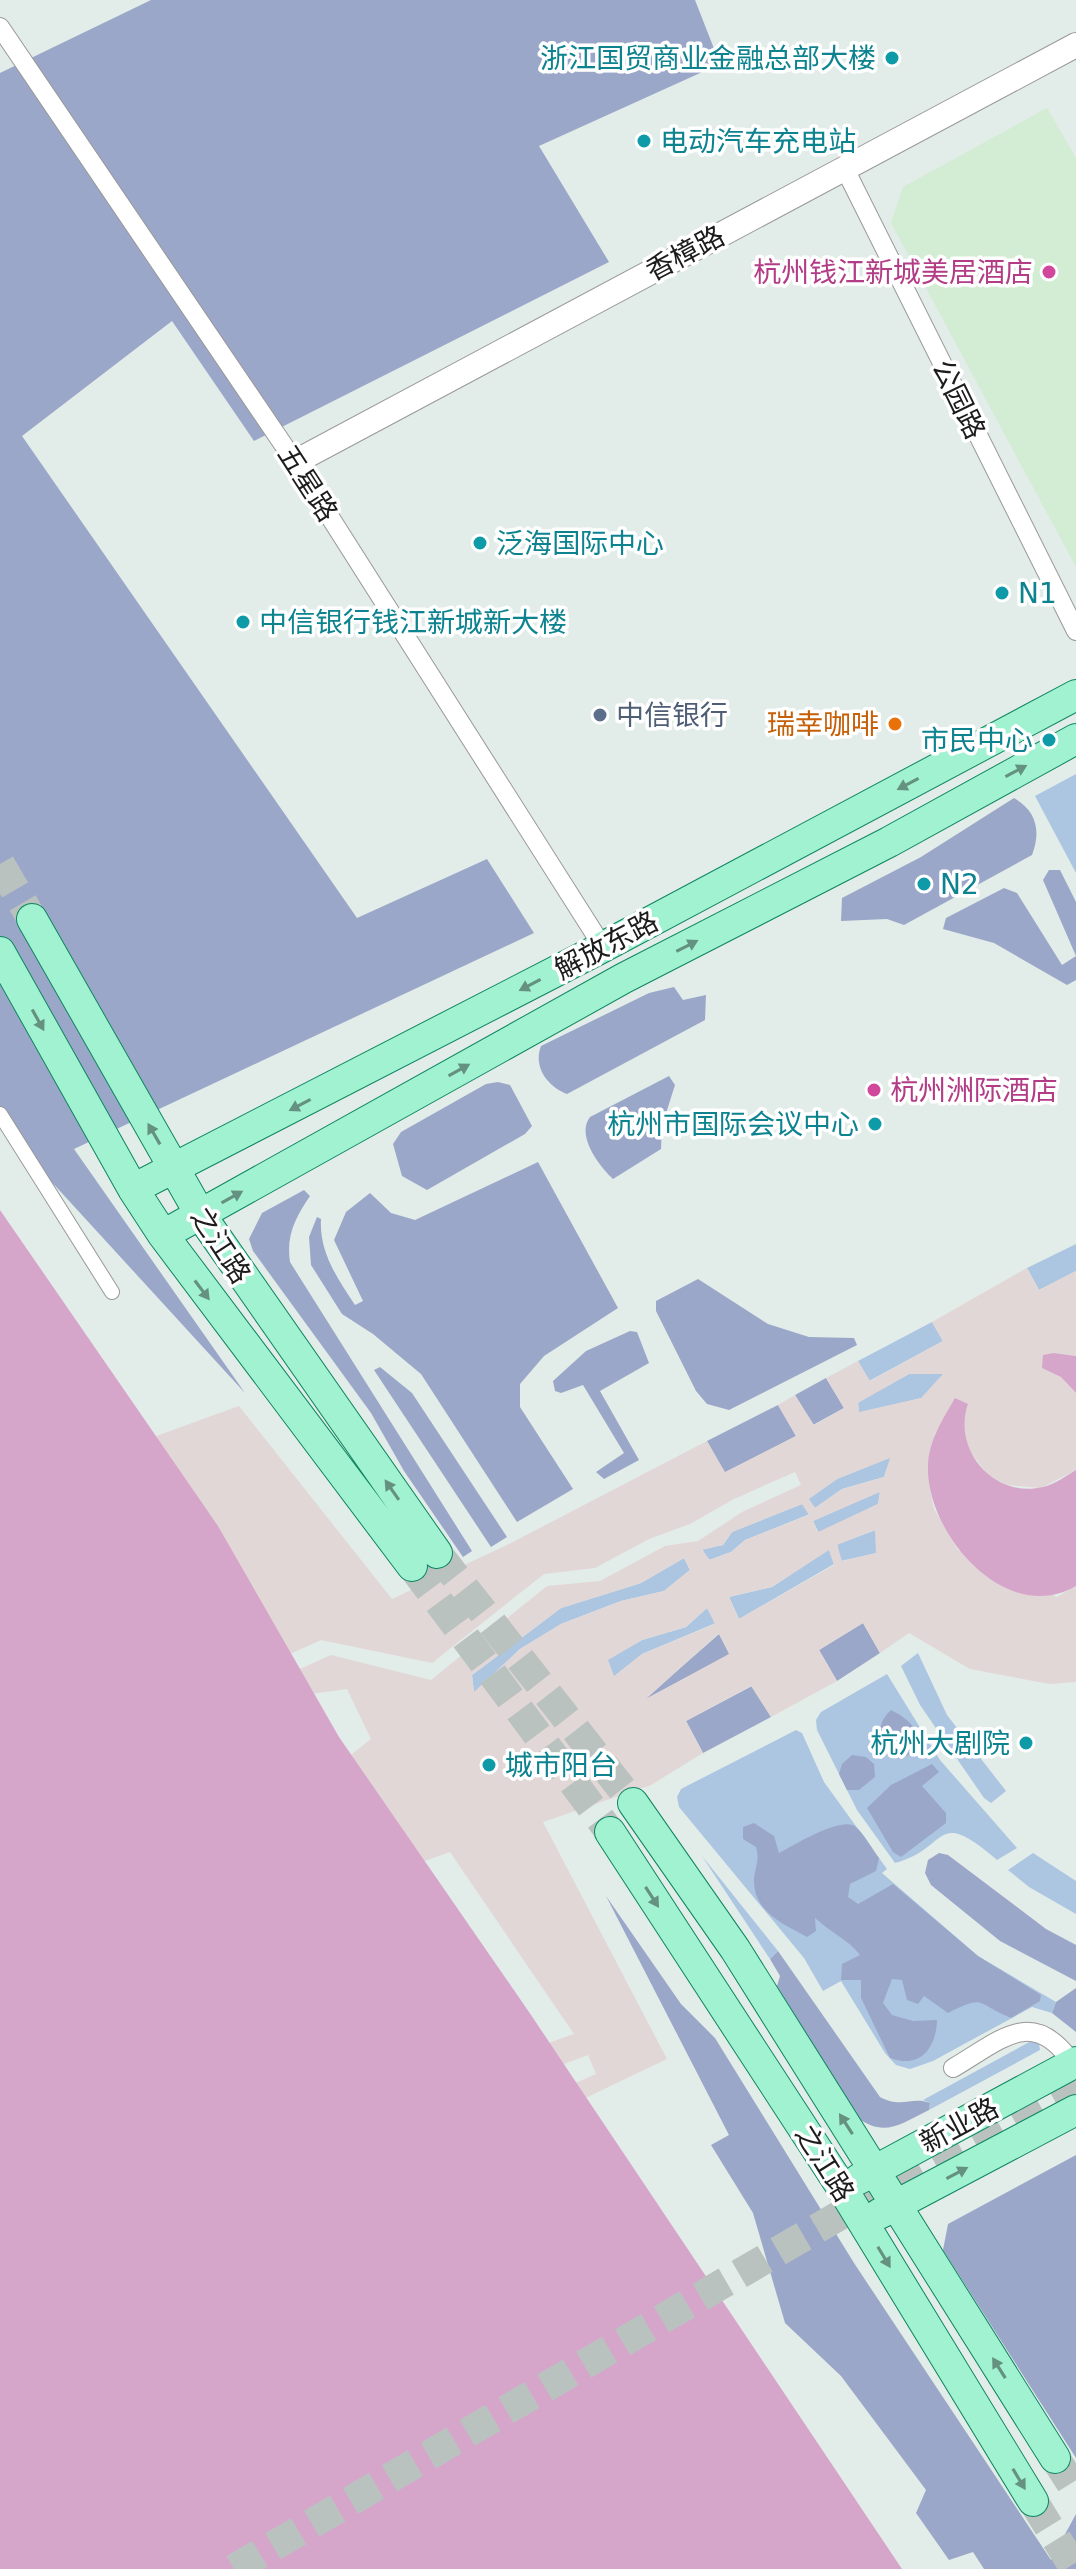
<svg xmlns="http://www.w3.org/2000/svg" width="1076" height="2569" viewBox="0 0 1076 2569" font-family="'DejaVu Sans','Noto Sans SC',sans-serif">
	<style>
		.commercial { fill: #d3ecd4 }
		.grass { fill: #acc6e2 }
		.forest { fill: #9ba7c8 }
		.plaza { fill: #e2d7d7; fill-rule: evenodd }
		.water { fill: #d6a6ca }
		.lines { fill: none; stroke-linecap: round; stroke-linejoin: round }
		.primary-tunnel { stroke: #bac2c0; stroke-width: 30; stroke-dasharray: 30 15; stroke-linecap: butt }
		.pedestrian-casing { stroke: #999; stroke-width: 16 }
		.minor-casing { stroke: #999; stroke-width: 20 }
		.tertiary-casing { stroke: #999; stroke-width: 26 }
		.primary-casing { stroke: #0e8560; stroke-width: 32 }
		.pedestrian { stroke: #fff; stroke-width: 14 }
		.minor { stroke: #fff; stroke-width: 18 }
		.tertiary { stroke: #fff; stroke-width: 24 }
		.primary { stroke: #a1f2d1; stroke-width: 30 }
		.oneway { fill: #659280 }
		.culture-dot { fill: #0f9aa8; stroke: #fff; stroke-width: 3 }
		.hotel-dot { fill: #d1479c; stroke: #fff; stroke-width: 3 }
		.service-dot { fill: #5c6f8a; stroke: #fff; stroke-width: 3 }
		.food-dot { fill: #e8710a; stroke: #fff; stroke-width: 3 }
		.labels { text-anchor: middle; stroke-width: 7; stroke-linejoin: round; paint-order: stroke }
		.culture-label { font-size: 28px; fill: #0d838f; stroke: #fff; text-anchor: start }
		.street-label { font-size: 28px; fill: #1c1c1c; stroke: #fff }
		.hotel-label { font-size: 28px; fill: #b23c85; stroke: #fff; text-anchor: end }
		.service-label { font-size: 28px; fill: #4e5e75; stroke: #fff; text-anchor: start }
		.food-label { font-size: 28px; fill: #c56008; stroke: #fff; text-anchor: end }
	</style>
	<rect width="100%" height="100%" fill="#e2ece9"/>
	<path class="commercial" d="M1047 108 1076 158V567L891 223 903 187Z"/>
	<path class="grass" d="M1076 774V873L1035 796Z
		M1076 1244V1271L1039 1290 1027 1268Z
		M932 1322 943 1341 869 1381 858 1361Z
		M909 1374H944L922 1398 859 1413 858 1402Z
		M891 1457 884 1477 842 1489 815 1508 808 1499 837 1479Z
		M880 1491 878 1504 819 1533 813 1521Z
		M802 1504 810 1514 745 1540 731 1552 709 1560 702 1549 723 1545 732 1532Z
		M876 1530 877 1553 841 1561 837 1544Z
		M829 1549 834 1564 739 1619 729 1597 772 1587Z
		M684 1558 690 1570 664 1591 621 1601 561 1624 520 1649 474 1693 472 1675 561 1608 641 1583Z
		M707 1608 716 1623 642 1654 614 1677 607 1660 642 1640 686 1627Z
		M918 1653 947 1715 1006 1791 991 1803 984 1798 920 1705 901 1666Z
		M887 1674 940 1760 1017 1848 997 1860C933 1805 950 1849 895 1863L857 1810 817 1730 816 1720 821 1712Z
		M796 1730 802 1733 824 1782 887 1869 882 1873 978 1956 1056 2002 1052 2013 1032 2007 933 2061 910 2069 896 2065 885 2053 841 1981 823 1991 804 1958 679 1807 677 1797 681 1789Z
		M1033 1853 1076 1881V1914L1029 1887 1008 1870Z
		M702 1856 778 1951 770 1959Z
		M1033 2040 1039 2044 1040 2050 929 2110 930 2103 923 2100Z"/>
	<path class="forest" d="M151 0H695L720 64 539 146 609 262 254 441 172 321 22 436 357 918 487 859 534 933 74 1149 245 1393 27 1155 0 1107V73Z
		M1014 798C1037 811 1041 832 1032 855L904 925 887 919 841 921 842 898 921 857Z
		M1049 870H1060L1076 902V980L1067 985 994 943 943 929 946 918 1004 888 1017 893 1062 965 1076 956 1043 880Z
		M674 987 683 1000 706 995 705 1020 567 1094C547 1086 533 1067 541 1046L649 993Z
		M669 1076 675 1085 662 1126 661 1149 613 1179C598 1165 576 1135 590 1117Z
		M498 1082 510 1085 532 1126 525 1134 427 1190 402 1176 393 1144 401 1132 486 1084Z
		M538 1162 618 1308 544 1356 520 1384V1407L573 1489 517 1522 421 1374 373 1334 342 1314 311 1265 309 1237 317 1217 321 1219C319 1252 337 1278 355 1305L363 1301 334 1240 346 1212 370 1193 391 1213 415 1220Z
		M304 1190 310 1196C295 1218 286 1236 290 1262L472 1551 463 1557 404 1471 371 1413 253 1251 249 1239 262 1213Z
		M698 1279 768 1324 809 1337 854 1338 857 1345 729 1410 707 1404 696 1391 656 1311V1301Z
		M630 1331 637 1332 649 1363 600 1391 639 1460 604 1479 596 1472 624 1453 583 1385 561 1393 555 1391 553 1381 586 1351Z
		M380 1367 412 1393 507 1537 491 1547 374 1370Z
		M826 1378 844 1408 813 1425 795 1395Z
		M778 1405 796 1436 724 1473 707 1441Z
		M863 1623 880 1653 837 1681 819 1650Z
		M719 1634 730 1654 644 1700V1715L613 1727Z
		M752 1686 771 1717 703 1753 686 1721Z
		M891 1710C907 1718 922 1730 920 1750L899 1759C879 1748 873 1726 891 1710Z
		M852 1755 866 1757 874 1764 875 1777 859 1790H847L839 1774 842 1764Z
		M932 1764 939 1772 922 1786 946 1813V1823L901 1857 893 1852 867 1808 891 1785Z
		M754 1823 774 1836 779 1853C794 1845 843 1815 856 1827 865 1835 872 1849 879 1858L876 1871 850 1884 848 1897 858 1904 893 1884 978 1956 1041 1995 1040 2001 1011 2018C975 2003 986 1994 948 2013L924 1996 918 2004 907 2000 902 1980 892 1979 883 2003 892 2015 913 2021 937 2020C936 2049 920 2069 890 2058L861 1998V1980H841L842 1964 860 1955C850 1941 830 1932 815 1918L816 1931 807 1937C783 1924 753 1912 754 1879 755 1866 760 1861 756 1847L743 1839V1827Z
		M939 1853 948 1855 1046 1929 1076 1945V1981L1000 1941 931 1885 925 1873 928 1860Z
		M606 1896 681 2004 715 2038 854 2263 1051 2560 1076 2514V2569H984L973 2552 949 2560 916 2513 926 2490 841 2376 785 2323 753 2213 711 2145 729 2135Z
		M778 1951 880 2097C902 2109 911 2096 930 2103L929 2110C897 2126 884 2138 853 2115L777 1986 780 1976 770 1959Z
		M1076 1988V2032L1052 2013 1056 2002Z
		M1076 2155V2458L943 2250 948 2224Z"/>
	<path class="plaza" d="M1027 1268 1039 1290 1076 1271V1356L1054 1353 1061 1377 1076 1393V1470L1041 1488 1007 1485 989 1476 966 1447 963 1419 968 1404 936 1432 928 1465 930 1490 934 1509 958 1550 1057 1597 1076 1586V1682L1050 1684 970 1669 909 1633 880 1653 863 1623 819 1650 837 1681 771 1717 751 1686 686 1721 703 1753 651 1785 543 1822 667 2059 458 2159 76 1465 239 1406 392 1599 509 1544 707 1441 725 1472 796 1436 778 1405 795 1395 814 1425 844 1408 826 1378 858 1361 870 1381 943 1341 932 1322ZM909 1374H943L921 1398 859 1412 858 1403ZM890 1458 884 1477 842 1489 815 1508 809 1499 837 1479ZM795 1472 801 1485 742 1512 698 1541 665 1546 600 1581 547 1586 431 1680 331 1655 231 1700 225 1683 321 1640 432 1663 544 1574 595 1568 649 1539 690 1524 734 1499ZM880 1492 878 1504 818 1532 813 1521ZM802 1504 809 1515 745 1540 731 1552 710 1560 702 1550 723 1545 732 1532ZM875 1530 876 1553 842 1561 837 1545ZM829 1550 834 1565 739 1619 729 1597 772 1587ZM684 1558 690 1570 664 1591 621 1601 561 1624 520 1649 474 1692 472 1675 561 1608 641 1583ZM707 1608 715 1624 642 1654 614 1676 608 1660 642 1640 686 1627ZM719 1634 729 1654 646 1699 718 1634ZM347 1689 371 1739 306 1791 261 1701ZM450 1852 574 2034 476 2068 356 1886ZM588 2055 596 2074 525 2105 449 2107Z"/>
	<path class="water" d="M0 1210 218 1526 339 1737 529 2012 902 2569H0Z
		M1054 1353 1076 1356V1393L1061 1377 1042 1368 1043 1355Z
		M955 1398 968 1404C952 1449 993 1499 1043 1487 1055 1484 1066 1476 1076 1470V1586C1006 1627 925 1533 928 1465 929 1440 943 1419 955 1398Z"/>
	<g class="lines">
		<path class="primary-tunnel" d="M0 864 32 919
			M437 1553 633 1803
			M412 1566 610 1832
			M1055 2458 1076 2491
			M1033 2501 1075 2569
			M234 2569 907 2176 1076 2082"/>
		<defs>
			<path id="pedestrian" d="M0 1114 112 1292"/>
			<path id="minor" d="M0 27 295 462 603 947
				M844 167 1076 631
				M953 2068C1001 2040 1033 2005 1073 2064"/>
			<path id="tertiary" d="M295 462 1076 45"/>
			<path id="primary" d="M32 919 200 1214 437 1553
				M0 952 133 1189 163 1235 412 1566
				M133 1189 603 947 1076 695
				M163 1235 624 978 889 842 1076 739
				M633 1803 735 1949 1055 2458
				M610 1832 842 2188 1033 2501
				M859 2179 1076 2062
				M879 2214 1076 2110"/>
		</defs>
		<use href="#pedestrian" class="pedestrian-casing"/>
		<use href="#minor" class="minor-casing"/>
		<use href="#tertiary" class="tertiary-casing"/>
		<use href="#primary" class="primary-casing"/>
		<use href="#pedestrian" class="pedestrian"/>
		<use href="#minor" class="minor"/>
		<use href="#tertiary" class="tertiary"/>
		<use href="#primary" class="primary"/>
	</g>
	<defs><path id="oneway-solid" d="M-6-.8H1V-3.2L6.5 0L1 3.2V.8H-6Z" transform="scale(2)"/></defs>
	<g class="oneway">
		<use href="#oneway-solid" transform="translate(1016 771) rotate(-28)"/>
		<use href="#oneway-solid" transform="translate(908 784) rotate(152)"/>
		<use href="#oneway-solid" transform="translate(687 946) rotate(-27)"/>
		<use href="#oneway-solid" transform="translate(530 985) rotate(152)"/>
		<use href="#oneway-solid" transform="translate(38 1020) rotate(61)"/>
		<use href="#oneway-solid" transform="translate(459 1070) rotate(-29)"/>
		<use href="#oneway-solid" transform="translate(300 1105) rotate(152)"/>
		<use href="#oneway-solid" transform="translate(154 1134) rotate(-120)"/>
		<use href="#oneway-solid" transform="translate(232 1197) rotate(-29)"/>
		<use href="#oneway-solid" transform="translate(202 1290) rotate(53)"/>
		<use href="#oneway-solid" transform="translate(392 1490) rotate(-125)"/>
		<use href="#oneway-solid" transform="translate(652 1897) rotate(57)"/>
		<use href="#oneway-solid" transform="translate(846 2124) rotate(-123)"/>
		<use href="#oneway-solid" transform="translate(957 2173) rotate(-28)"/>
		<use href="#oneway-solid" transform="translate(884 2257) rotate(59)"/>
		<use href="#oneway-solid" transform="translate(999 2368) rotate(-122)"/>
		<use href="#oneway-solid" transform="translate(1019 2479) rotate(59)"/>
	</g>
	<g class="culture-dot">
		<circle cx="892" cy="58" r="8"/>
		<circle cx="644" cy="141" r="8"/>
		<circle cx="480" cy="543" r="8"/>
		<circle cx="1002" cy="593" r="8"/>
		<circle cx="243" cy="622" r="8"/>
		<circle cx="1049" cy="740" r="8"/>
		<circle cx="924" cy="884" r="8"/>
		<circle cx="875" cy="1124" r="8"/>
		<circle cx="1026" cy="1743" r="8"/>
		<circle cx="489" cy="1765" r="8"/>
	</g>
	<g class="hotel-dot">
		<circle cx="1049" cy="272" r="8"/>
		<circle cx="874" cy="1090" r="8"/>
	</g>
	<circle class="service-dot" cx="600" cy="715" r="8"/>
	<circle class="food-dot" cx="895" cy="724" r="8"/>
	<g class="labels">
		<g class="culture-label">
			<text x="876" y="68" text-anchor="end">浙江国贸商业金融总部大楼</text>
			<text x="660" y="151">电动汽车充电站</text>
			<text x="496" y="553">泛海国际中心</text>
			<text x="1018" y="603">N1</text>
			<text x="259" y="632">中信银行钱江新城新大楼</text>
			<text x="1033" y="750" text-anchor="end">市民中心</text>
			<text x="940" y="894">N2</text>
			<text x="859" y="1134" text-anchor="end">杭州市国际会议中心</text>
			<text x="1010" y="1753" text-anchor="end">杭州大剧院</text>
			<text x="505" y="1775">城市阳台</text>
		</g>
		<g class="street-label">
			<text transform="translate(685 253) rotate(-28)" y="10">香樟路</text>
			<text transform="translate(959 399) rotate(64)" y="10">公园路</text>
			<text transform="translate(308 483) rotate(57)" y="10">五星路</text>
			<text transform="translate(606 945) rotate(-28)" y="10">解放东路</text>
			<text transform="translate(221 1245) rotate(57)" y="10">之江路</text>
			<text transform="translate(959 2125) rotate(-28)" y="10">新业路</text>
			<text transform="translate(825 2163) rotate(58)" y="10">之江路</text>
		</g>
		<g class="hotel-label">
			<text x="1033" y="282">杭州钱江新城美居酒店</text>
			<text x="890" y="1100" text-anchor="start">杭州洲际酒店</text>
		</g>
		<g class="service-label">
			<text x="616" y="725">中信银行</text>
		</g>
		<g class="food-label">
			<text x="879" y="734">瑞幸咖啡</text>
		</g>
	</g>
</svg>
